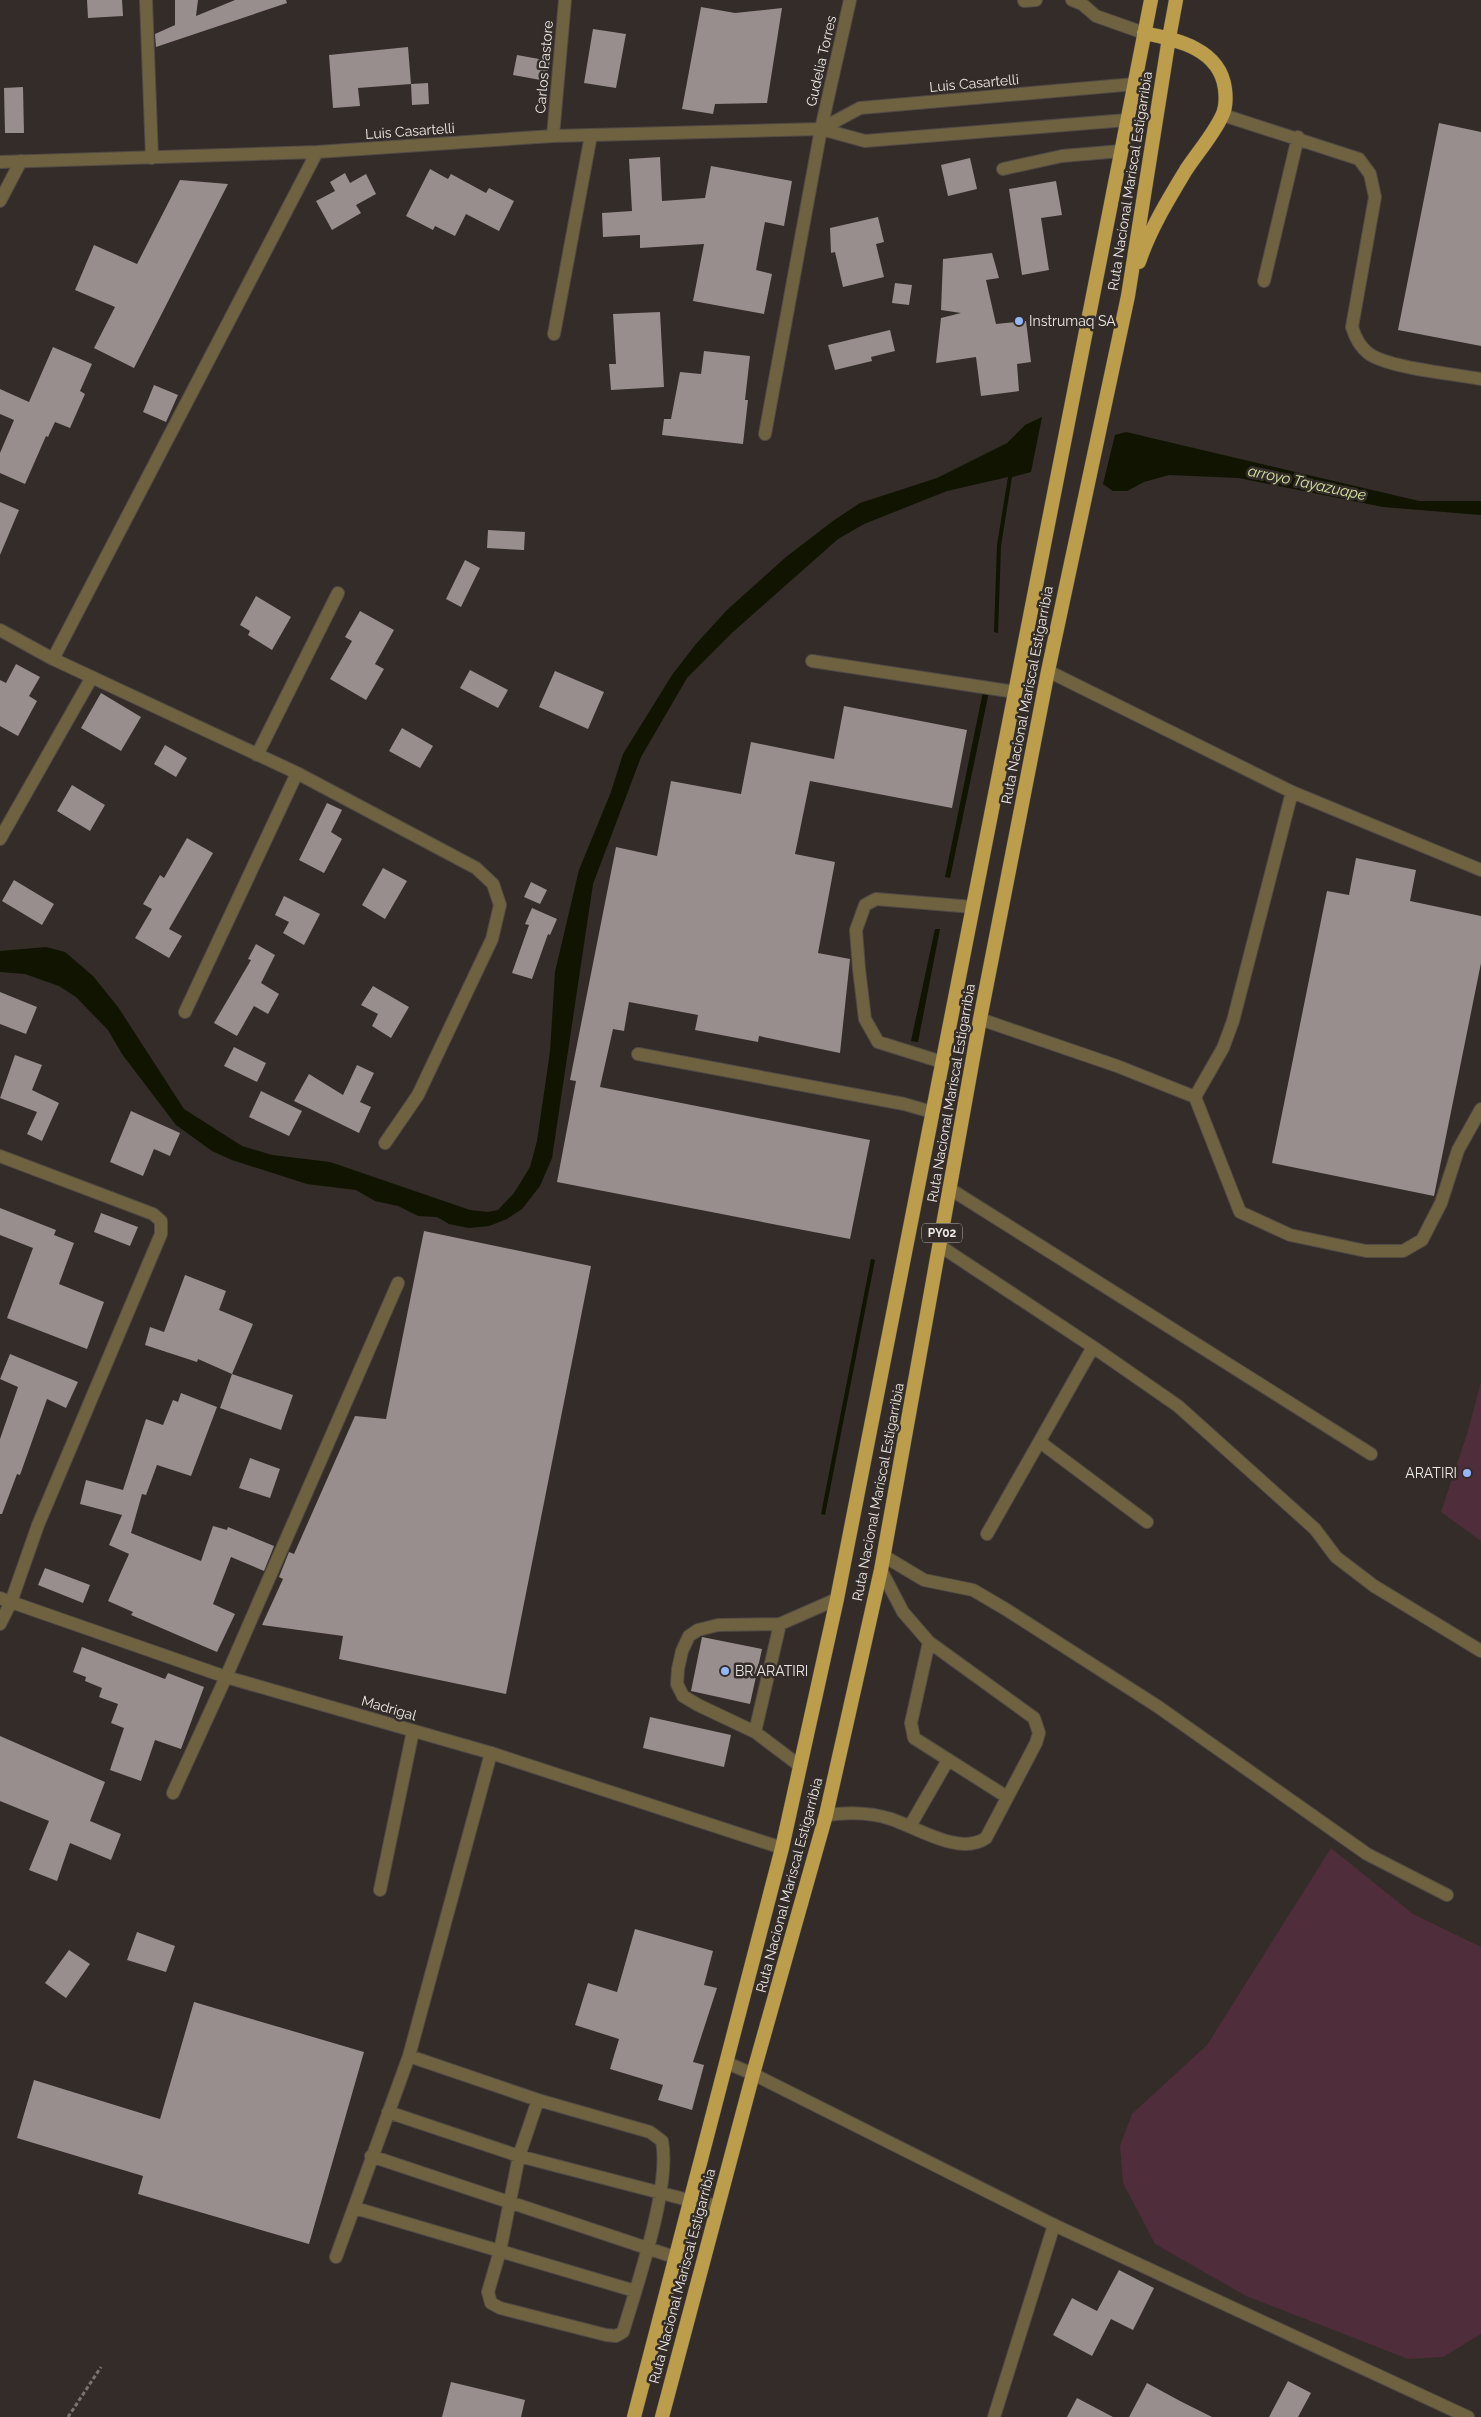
<svg xmlns="http://www.w3.org/2000/svg" width="1481" height="2417" viewBox="0 0 1481 2417" font-family="Raleway,sans-serif">
	<style>
		.green { fill: #502d3a }
		.water { fill: #101400 }
		.building { fill: #988e8d }
		.lines { fill: none; stroke-linecap: round; stroke-linejoin: round }
		.service-casing { stroke: #514a46; stroke-width: 14 }
		.minor-casing { stroke: #514a46; stroke-width: 14 }
		.tertiary-casing { stroke: #514a46; stroke-width: 14 }
		.trunk-casing { stroke: #514a46; stroke-width: 15 }
		.path { stroke: #7b7571; stroke-width: 3; stroke-dasharray: 4 2.5; stroke-linecap: butt }
		.service { stroke: #6f6240; stroke-width: 12 }
		.minor { stroke: #6f6240; stroke-width: 12 }
		.tertiary { stroke: #6f6240; stroke-width: 12 }
		.trunk { stroke: #bc9d4c; stroke-width: 14 }
		.poi-dot { fill: #94b7fd; stroke: #332c28; stroke-width: 2 }
		.labels { text-anchor: middle; stroke-width: 5; stroke-linejoin: round; paint-order: stroke }
		.shield { fill: #332c28; stroke: #b5b0ad; stroke-width: 1 }
		.shield-label { font-size: 12px; font-weight: bold; fill: #ede9e6 }
		.street-label { font-size: 14px; fill: #ede9e6; stroke: #332c28 }
		.poi-label { font-size: 14px; fill: #ede9e6; stroke: #332c28; text-anchor: start }
		.water-label { font-size: 15px; font-style: italic; fill: #d5e5a5; stroke: #332c28 }
	</style>
	<rect width="100%" height="100%" fill="#332c28"/>
	<path class="green" d="M1481 1382V1541L1441 1512 1467 1434Z
		M1331 1848 1413 1914 1481 1947V2334L1443 2357 1408 2359 1246 2296 1155 2244 1123 2183 1120 2146 1132 2114 1207 2045Z"/>
	<path class="water" d="M1042 417 1031 472 1012 477 1001 546 998 633 994 632 997 545 1008 477 947 491 864 524 838 539 734 631 687 678 641 757 593 884 552 1158 540 1186 522 1209 507 1219 489 1226 469 1228 449 1224 437 1217 418 1216 398 1206 375 1201 356 1190 307 1184 232 1160 212 1151 176 1125 122 1054 108 1030 76 997 59 986 25 974 0 972V951L46 947 65 952 93 976 118 1007 184 1109 242 1146 272 1155 330 1162 470 1210 488 1212 498 1210 514 1193 530 1167 537 1141 550 1052 555 972 579 870 611 792 623 754 672 675 696 644 727 610 786 557 833 521 860 503 937 478 1007 443 1025 425Z
		M1126 432 1419 501H1481V515L1383 507 1239 478 1169 475 1144 482 1127 491H1113L1103 484 1115 435Z
		M985 682H991L950 878 945 877Z
		M935 929H940L918 1042 911 1041Z
		M871 1259 875 1260 825 1515 821 1514Z"/>
	<path class="building" d="M87 0H122L123 16 88 18Z
		M175 0H198L196 16 235 0H286L287 3 156 47 155 34 175 25Z
		M701 7 735 13 782 8 767 103 715 104 713 114 682 109Z
		M593 29 626 34 616 88 584 83Z
		M408 47 411 84 358 88 360 106 333 108 329 55Z
		M517 55 550 61 546 81 513 75Z
		M428 83 429 104 412 105 411 84Z
		M23 87 24 133H5L4 88Z
		M1439 123 1481 132V346L1398 330Z
		M660 157 662 201 705 198 711 166 792 181 784 226 765 222 756 270 772 274 764 314 693 301 704 244 640 248V235L603 237 602 213 632 211 629 159Z
		M970 158 977 189 948 196 941 165Z
		M430 169 448 179 451 174 486 193 489 188 514 201 499 231 466 214 455 236 435 226 433 230 406 216Z
		M345 173 350 183 366 174 376 194 356 205 361 213 332 230 316 201 335 191 330 182Z
		M180 180 228 184 134 368 94 348 115 307 75 290 94 245 137 264Z
		M1056 181 1062 215 1041 218 1049 270 1022 275 1009 189Z
		M878 217 884 242 876 244 884 277 843 287 835 252 831 253 830 228Z
		M992 253 999 278 986 280 996 324 1026 321 1031 362 1017 364 1019 391 981 396 976 357 936 363 941 318 961 313 941 310 943 259Z
		M895 283 912 285 909 305 892 303Z
		M660 312 664 387 611 390 609 364H616L613 314Z
		M890 330 895 351 871 357 872 361 835 370 828 345Z
		M53 347 92 364 80 391 85 394 70 428 55 422 48 437 46 436 25 484 0 473V453L14 420 0 414V389L29 402Z
		M704 351 750 356 745 400H748L743 444 662 435 664 419H671L680 372 701 374Z
		M154 385 178 395 166 422 143 412Z
		M0 502 19 510 0 555Z
		M488 530 525 532 524 550 487 548Z
		M465 560 480 568 461 607 446 599Z
		M256 596 291 617 272 650 248 635 250 631 240 625Z
		M360 611 394 630 375 664 384 669 366 700 330 679 352 641 345 637Z
		M16 664 40 677 29 696 37 701 18 736 0 726V680L6 683Z
		M470 670 508 690 498 708 460 688Z
		M555 671 604 692 588 729 539 707Z
		M101 693 141 717 121 751 81 728Z
		M844 706 967 730 952 808 810 781 795 854 835 862 818 953 850 959 840 1053 759 1036 758 1042 695 1030 698 1015 629 1002 624 1031 613 1029 600 1087 870 1140 850 1239 557 1182 576 1081 570 1080 616 847 657 856 671 781 741 794 751 742 834 759Z
		M402 728 433 746 420 768 389 751Z
		M165 745 187 758 176 777 154 764Z
		M72 785 105 805 90 831 57 811Z
		M327 803 342 810 331 832 342 839 324 873 299 860Z
		M187 838 213 853 169 929 182 936 169 958 135 938 152 909 143 904 160 875 164 878Z
		M1356 858 1416 870 1410 901 1481 916V963L1434 1196 1272 1163 1327 891 1349 895Z
		M383 868 407 881 385 919 362 905Z
		M14 880 54 904 42 925 2 901Z
		M531 882 547 890 540 904 524 897Z
		M284 896 320 914 304 945 283 933 289 922 275 915Z
		M532 908 557 919 550 935 548 934 532 979 512 973 529 925 525 924Z
		M256 944 275 955 261 983 279 994 268 1014 254 1006 237 1036 214 1023 251 960 248 959Z
		M373 986 409 1007 391 1038 372 1026 378 1014 361 1005Z
		M0 992 37 1007 26 1034 0 1024Z
		M234 1047 266 1063 257 1082 224 1066Z
		M15 1055 42 1065 32 1090 59 1103 42 1141 27 1134 37 1112 0 1098Z
		M357 1065 374 1073 360 1102 371 1107 359 1133 294 1101 309 1074 343 1095Z
		M261 1091 302 1111 289 1136 249 1117Z
		M131 1111 180 1133 170 1156 154 1149 143 1176 110 1162Z
		M0 1208 56 1230 54 1235 74 1243 59 1284 104 1302 87 1349 7 1318 33 1248 0 1235Z
		M101 1213 138 1227 130 1246 94 1232Z
		M424 1231 591 1266 506 1694 339 1659 343 1636 262 1625 283 1579 279 1577 289 1552 294 1554 355 1416 386 1419Z
		M185 1275 226 1291 219 1310 253 1324 232 1374 198 1359 197 1362 145 1345 150 1327 164 1332Z
		M10 1354 78 1382 66 1408 47 1399 20 1475 17 1474 2 1514H0V1439L18 1387 0 1379Z
		M232 1374 293 1395 281 1430 220 1408Z
		M181 1393 217 1407 191 1476 157 1465 146 1495 142 1494 131 1533 201 1561 213 1526 227 1530 228 1527 274 1546 264 1571 231 1557 213 1604 235 1614 217 1652 131 1615 133 1612 108 1601 129 1554 109 1545 122 1515 80 1504 86 1480 123 1490 146 1419 163 1425 173 1400 178 1402Z
		M250 1458 280 1469 270 1498 239 1488Z
		M45 1568 90 1585 83 1603 38 1585Z
		M702 1637 762 1649 750 1704 691 1691Z
		M82 1647 165 1679 168 1673 204 1687 181 1749 155 1740 141 1781 110 1770 124 1728 111 1723 118 1704 99 1697 102 1688 85 1681 86 1677 73 1672Z
		M650 1717 731 1735 724 1767 643 1748Z
		M0 1736 105 1782 90 1821 121 1834 111 1860 70 1843 57 1881 29 1870 49 1821 0 1801Z
		M635 1929 713 1951 704 1985 717 1988 693 2062 704 2065 692 2110 658 2100 663 2085 610 2069 619 2039 575 2025 588 1983 617 1992Z
		M137 1932 175 1946 166 1972 127 1960Z
		M69 1950 90 1964 66 1998 45 1983Z
		M194 2002 364 2052 309 2244 138 2194 143 2176 17 2138 34 2080 160 2119Z
		M1119 2270 1154 2288 1133 2330 1111 2319 1092 2356 1053 2335 1072 2298 1097 2311Z
		M1288 2381 1311 2393 1298 2417H1269Z
		M451 2382 525 2400 521 2417H442Z
		M1147 2383 1180 2401 1212 2417H1129Z
		M1077 2398 1113 2417H1067Z"/>
	<g class="lines">
		<defs>
			<path id="service" d="M1072 0 1082 4 1096 16 1144 33
				M1024 1 1036 0
				M1223 115 1359 159 1370 174 1375 197 1352 327C1355 337 1359 346 1368 353 1387 368 1455 374 1481 379
				M553 136 565 0
				M1003 169 1062 156 1121 151
				M1264 281 1298 137
				M554 334 591 135
				M812 661 1015 692
				M1292 792 1481 870
				M980 1019 1117 1066 1195 1097 1223 1048 1233 1021 1292 792 1048 671
				M638 1054 904 1104 932 1112
				M942 1062 878 1042 865 1019 859 969 856 930 865 905 876 899 973 907
				M1195 1097 1240 1212 1290 1235 1366 1251H1403L1422 1240 1441 1203 1458 1150 1481 1109
				M950 1189 1371 1454
				M940 1246 1093 1347 1178 1406 1315 1529 1336 1557 1374 1586 1481 1651
				M1040 1442 1147 1522
				M987 1534 1093 1347
				M884 1556 924 1580 973 1590 1007 1610 1157 1706 1367 1854 1447 1895
				M929 1642 911 1723 914 1738 1007 1797
				M226 1677 398 1283
				M755 1732 780 1624
				M800 1766 755 1732 698 1705 683 1696 677 1684 678 1669 682 1651 689 1636 698 1630 718 1625 780 1624 837 1599
				M826 1815C848 1812 870 1812 891 1819 918 1828 960 1856 986 1838L1036 1743 1039 1733 1034 1718 929 1642 903 1612 881 1570
				M910 1826 948 1760
				M380 1890 413 1731
				M538 2100 519 2156 500 2251 635 2291
				M388 2112 519 2156 692 2201 718 2206
				M371 2156 677 2258
				M355 2208 500 2251 488 2292 491 2303 500 2308 606 2335 616 2336 623 2332C637 2285 671 2187 662 2141L650 2132 538 2100 409 2056
				M336 2257 409 2056 491 1753
				M994 2417 1054 2225"/>
			<path id="minor" d="M146 0 152 158
				M821 129 860 108 1135 84
				M0 162 317 152 553 136 821 129 865 141 1127 120
				M0 201 21 161
				M765 434 821 129 850 0
				M0 630 53 659 297 773 476 868 493 884 500 905 492 939 418 1095 385 1143
				M53 659 317 152
				M257 755 338 593
				M0 839 92 677
				M185 1012 297 773
				M0 1156 153 1214 161 1221V1234L38 1525 11 1602 0 1598
				M173 1793 226 1677"/>
			<path id="tertiary" d="M0 1624 11 1602 226 1677 491 1753 782 1848
				M727 2063 753 2074 1054 2225 1468 2417"/>
			<path id="trunk" d="M1139 262C1150 229 1168 200 1186 170 1198 152 1213 135 1222 116 1226 108 1226 97 1225 89 1220 49 1178 40 1144 33
				M634 2417 782 1848 837 1599 1151 0
				M662 2417 753 2074 826 1815 881 1570 980 1019 1048 671 1128 296 1169 38 1176 0"/>
		</defs>
		<use href="#service" class="service-casing"/>
		<use href="#minor" class="minor-casing"/>
		<use href="#tertiary" class="tertiary-casing"/>
		<use href="#trunk" class="trunk-casing"/>
		<path class="path" d="M68 2417 101 2367"/>
		<use href="#service" class="service"/>
		<use href="#minor" class="minor"/>
		<use href="#tertiary" class="tertiary"/>
		<use href="#trunk" class="trunk"/>
	</g>
	<g class="poi-dot">
		<circle cx="1019" cy="321" r="5"/>
		<circle cx="1467" cy="1473" r="5"/>
		<circle cx="725" cy="1671" r="5"/>
	</g>
	<g class="labels">
		<rect class="shield" x="922" y="1223.5" width="40" height="19" rx="4"/>
		<g class="shield-label">
			<text x="942" y="1237">PY02</text>
		</g>
		<g class="street-label">
			<text transform="translate(821 61) rotate(-77)" y="5">Gudelia Torres</text>
			<text transform="translate(544 67) rotate(-85)" y="5">Carlos Pastore</text>
			<text transform="translate(974 83) rotate(-5)" y="5">Luis Casartelli</text>
			<text transform="translate(410 131) rotate(-4)" y="5">Luis Casartelli</text>
			<text transform="translate(1130 181) rotate(-81)" y="5">Ruta Nacional Mariscal Estigarribia</text>
			<text transform="translate(1027 695) rotate(-79)" y="5">Ruta Nacional Mariscal Estigarribia</text>
			<text transform="translate(951 1093) rotate(-80)" y="5">Ruta Nacional Mariscal Estigarribia</text>
			<text transform="translate(878 1492) rotate(-79)" y="5">Ruta Nacional Mariscal Estigarribia</text>
			<text transform="translate(389 1708) rotate(16)" y="5">Madrigal</text>
			<text transform="translate(789 1885) rotate(-75)" y="5">Ruta Nacional Mariscal Estigarribia</text>
			<text transform="translate(682 2276) rotate(-75)" y="5">Ruta Nacional Mariscal Estigarribia</text>
		</g>
		<g class="poi-label">
			<text x="1029" y="326">Instrumaq SA</text>
			<text x="1457" y="1478" text-anchor="end">ARATIRI</text>
			<text x="735" y="1676">BR ARATIRI</text>
		</g>
		<g class="water-label">
			<text transform="translate(1307 483) rotate(12)" y="5">arroyo Tayazuape</text>
		</g>
	</g>
</svg>
